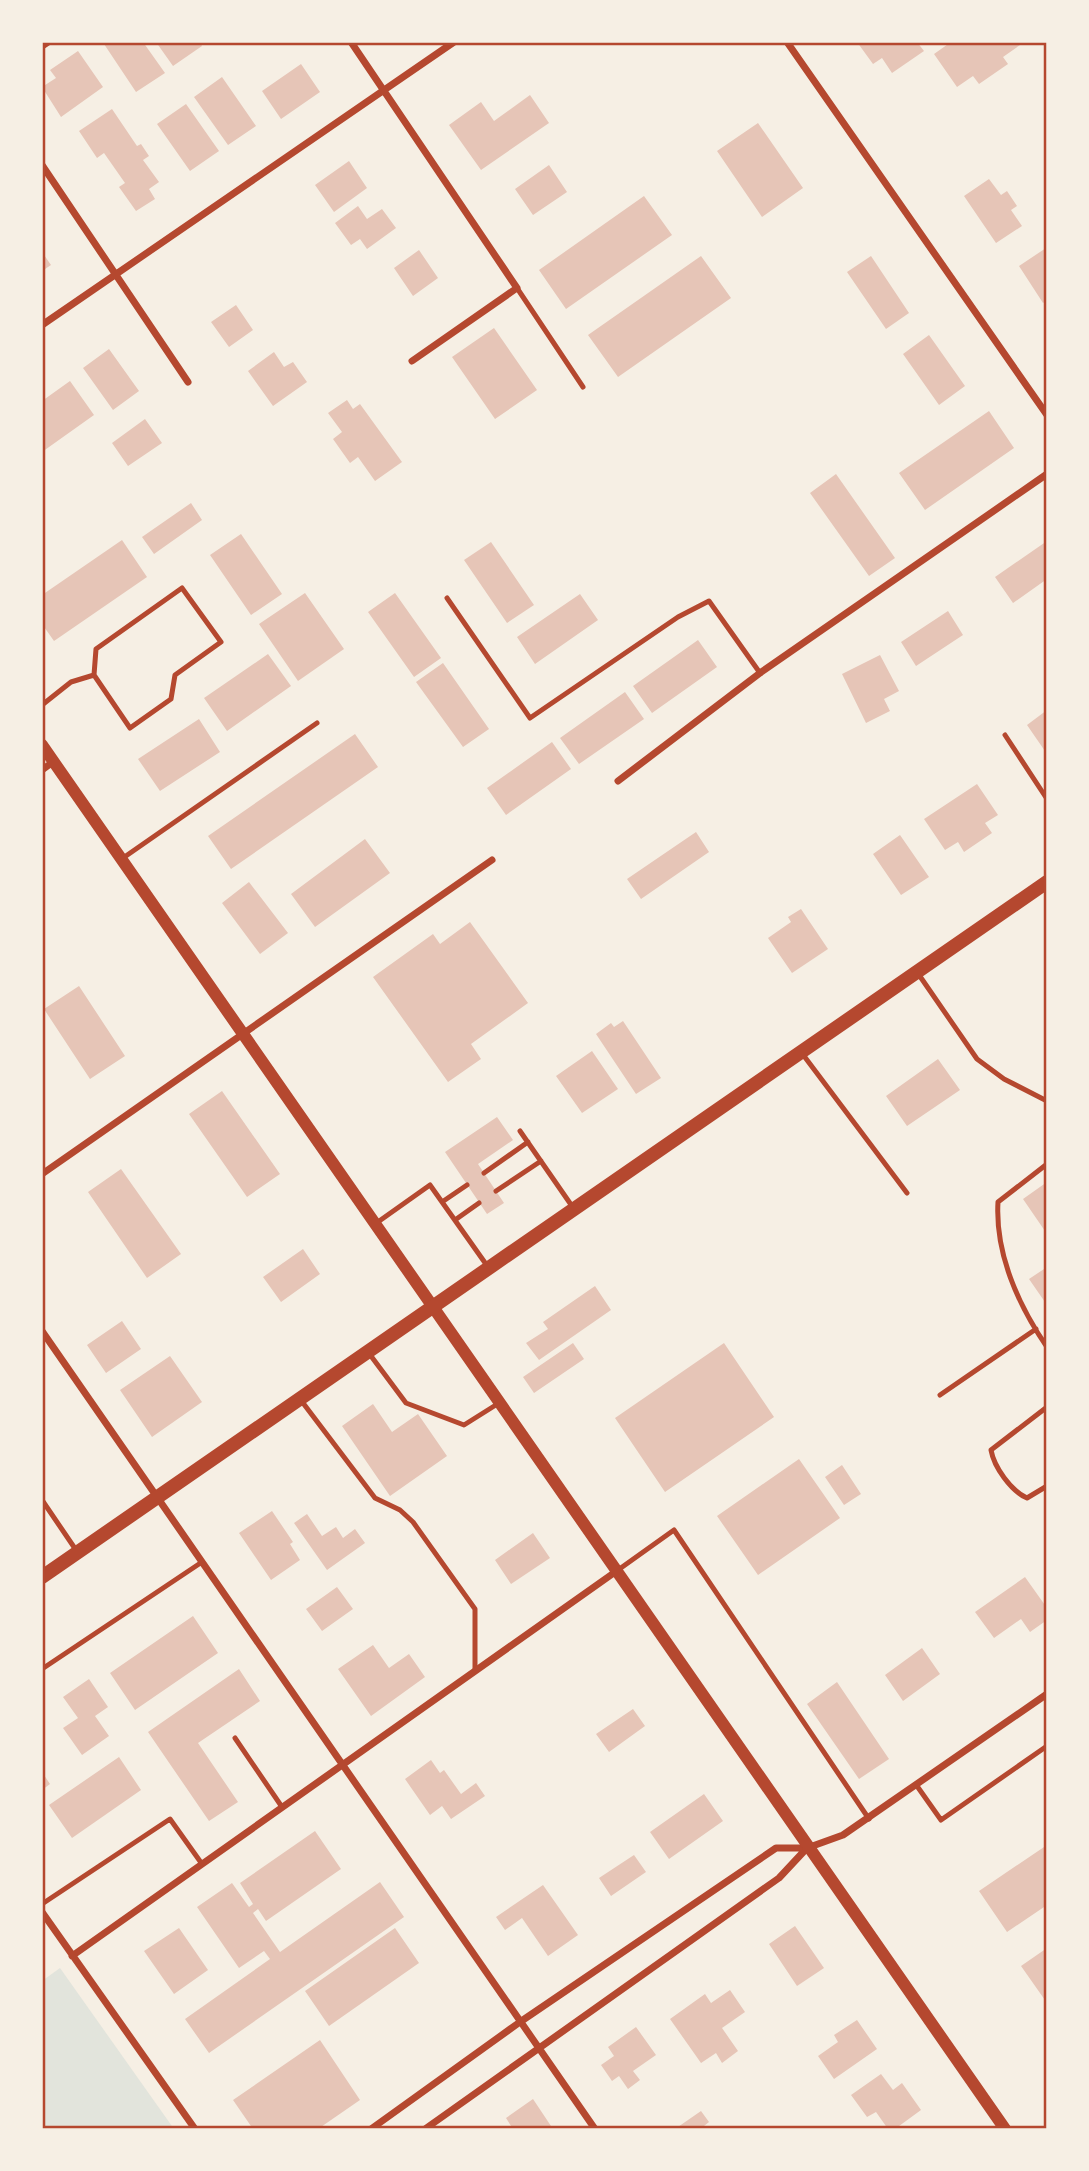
<svg xmlns="http://www.w3.org/2000/svg" width="1089" height="2171" viewBox="0 0 1089 2171" font-family="Poppins,sans-serif">
	<style>
		.green { fill: #e2e4dc }
		.building { fill: #e6c5b7 }
		.lines { fill: none; stroke-linecap: round; stroke-linejoin: round }
		.service { stroke: #b5482f; stroke-width: 5 }
		.minor { stroke: #b5482f; stroke-width: 7 }
		.tertiary { stroke: #b5482f; stroke-width: 12 }
		.secondary { stroke: #b5482f; stroke-width: 14 }
		.neatline { fill: none; stroke: #b5482f; stroke-width: 2.5 }
	</style>
	<rect width="100%" height="100%" fill="#f6efe4"/>
	<path class="green" d="M60 1968 174 2129H42V1981Z"/>
	<path class="building" d="M107 42H143L165 73 136 92 104 44Z
		M156 42H200L202 46 173 66Z
		M857 42H917L924 51 892 73 882 58 873 64Z
		M951 42H1018L1020 45 1003 57 1008 64 979 84 973 76 957 87 934 54Z
		M78 51 103 87 61 117 42 87 56 78 50 70Z
		M301 64 320 92 281 119 262 91Z
		M222 77 256 126 228 145 194 97Z
		M530 95 549 123 481 170 449 125 481 102 494 121Z
		M186 104 219 151 190 171 157 124Z
		M112 109 137 146 141 144 149 156 143 160 159 182 149 189 155 199 136 211 119 187 125 183 104 153 97 158 79 131Z
		M758 123 803 188 762 217 717 151Z
		M349 161 367 188 334 212 315 185Z
		M549 165 567 192 533 215 515 189Z
		M989 179 1001 195 1007 191 1017 206 1011 210 1022 226 996 243 964 196Z
		M644 196 672 235 566 309 539 270Z
		M358 206 367 219 382 209 396 228 367 249 360 239 351 245 335 223Z
		M1046 248 1047 300 1043 303 1019 266Z
		M419 250 438 278 413 296 394 268Z
		M42 252 51 265 42 271Z
		M701 256 731 298 618 377 588 335Z
		M871 256 909 313 886 329 847 272Z
		M236 305 253 330 229 347 211 322Z
		M494 328 537 390 495 419 452 357Z
		M929 335 965 386 939 405 903 354Z
		M109 349 139 391 113 410 83 368Z
		M274 352 284 367 293 362 307 382 273 406 248 371Z
		M70 381 94 415 42 452V401Z
		M347 400 353 409 360 404 402 462 375 481 358 457 350 463 333 439 342 432 328 413Z
		M989 411 1014 448 925 510 899 473Z
		M145 419 162 443 128 466 112 443Z
		M836 474 895 558 869 576 810 493Z
		M191 503 202 520 154 554 142 537Z
		M241 534 282 594 251 615 210 555Z
		M122 540 147 577 54 641 42 624V595Z
		M1047 541V579L1013 603 995 577Z
		M491 542 534 605 507 623 464 560Z
		M305 593 344 649 298 681 259 624Z
		M395 593 441 658 414 677 368 612Z
		M580 594 598 620 535 664 517 637Z
		M948 611 963 635 916 666 901 642Z
		M698 640 717 667 652 713 633 686Z
		M268 654 291 686 227 731 204 698Z
		M880 655 899 691 884 699 890 711 866 723 842 674Z
		M443 663 489 729 463 747 416 682Z
		M625 692 644 719 579 764 560 738Z
		M1047 710V754L1027 725Z
		M199 719 220 752 160 791 138 759Z
		M355 734 378 767 231 869 208 836Z
		M552 742 571 769 506 815 487 788Z
		M977 784 998 815 985 823 992 833 964 852 958 842 945 850 924 819Z
		M696 832 709 852 641 899 627 879Z
		M900 835 929 877 901 895 873 854Z
		M365 839 390 873 315 927 291 894Z
		M249 882 288 933 260 954 222 903Z
		M801 909 828 949 792 973 768 938 791 922 788 917Z
		M470 922 528 1003 471 1044 481 1059 448 1082 373 977 433 934 440 944Z
		M79 986 125 1056 90 1079 44 1009Z
		M623 1021 661 1078 636 1094 596 1034 611 1023 614 1027Z
		M592 1051 618 1089 582 1113 556 1076Z
		M938 1059 960 1090 907 1126 886 1096Z
		M222 1091 280 1174 247 1197 189 1114Z
		M497 1117 513 1140 478 1164 504 1203 487 1214 445 1152Z
		M121 1169 181 1254 147 1278 88 1192Z
		M1047 1182V1234L1023 1199Z
		M303 1249 320 1274 281 1302 263 1277Z
		M1047 1267V1305L1029 1279Z
		M595 1286 611 1310 539 1360 526 1343 548 1329 543 1322Z
		M122 1321 141 1349 106 1373 87 1345Z
		M573 1343 584 1359 534 1393 523 1377Z
		M724 1343 774 1417 665 1492 615 1418Z
		M170 1356 202 1402 152 1437 120 1390Z
		M373 1404 392 1432 418 1414 447 1456 390 1496 342 1426Z
		M799 1459 840 1518 758 1575 717 1516Z
		M842 1465 861 1494 844 1505 825 1477Z
		M272 1511 293 1542 290 1544 300 1560 271 1580 239 1533Z
		M307 1514 322 1536 336 1527 343 1538 355 1529 365 1543 327 1570 294 1523Z
		M533 1533 550 1558 511 1584 495 1560Z
		M1025 1577 1047 1608V1620L1030 1632 1021 1619 994 1638 975 1612Z
		M337 1587 353 1609 322 1631 306 1609Z
		M193 1616 218 1653 135 1710 110 1673Z
		M373 1645 389 1668 409 1654 425 1677 371 1716 338 1669Z
		M922 1648 940 1674 903 1701 885 1675Z
		M239 1669 260 1701 198 1743 238 1802 209 1821 148 1732Z
		M89 1679 108 1707 95 1716 109 1736 82 1755 63 1728 78 1718 63 1697Z
		M837 1682 889 1759 859 1779 807 1704Z
		M633 1709 645 1726 609 1752 596 1734Z
		M119 1757 141 1790 72 1838 49 1805Z
		M431 1760 440 1773 444 1770 461 1794 476 1783 485 1796 451 1819 442 1806 430 1815 405 1779Z
		M42 1772 50 1784 42 1790Z
		M704 1794 723 1821 669 1859 650 1832Z
		M315 1831 341 1869 266 1921 258 1909 253 1913 280 1952 380 1882 404 1917 209 2053 185 2019 270 1959 264 1951 239 1968 197 1907 232 1883 249 1907 253 1904 240 1883Z
		M1047 1845V1905L1007 1932 979 1891Z
		M634 1855 646 1872 611 1896 599 1878Z
		M543 1885 578 1935 548 1956 522 1918 505 1930 496 1917Z
		M795 1926 824 1968 797 1986 769 1944Z
		M179 1928 208 1970 174 1994 144 1951Z
		M395 1928 419 1963 329 2026 305 1991Z
		M1047 1948V2003L1021 1966Z
		M730 1990 745 2012 722 2028 738 2051 722 2063 716 2053 701 2063 670 2019 705 1994 711 2003Z
		M857 2020 877 2049 834 2079 818 2056 838 2042 834 2035Z
		M636 2027 656 2055 633 2071 640 2080 628 2089 619 2076 612 2081 601 2065 614 2056 608 2047Z
		M320 2040 360 2100 318 2129H253L233 2100Z
		M881 2074 893 2090 902 2083 921 2110 895 2129H888L876 2112 867 2117 851 2095Z
		M533 2099 553 2129H513L506 2118Z
		M701 2111 709 2122 704 2126 706 2129H675Z"/>
	<g class="lines">
		<path class="service" d="M517 288 583 387
			M182 588 221 642 175 675 171 699 130 728 94 675 96 649Z
			M447 598 530 718 678 617 709 601 760 673
			M42 705 71 682 94 675
			M1005 735 1047 799
			M123 858 317 723
			M917 972 977 1059 1004 1079 1047 1101
			M801 1052 907 1193
			M520 1131 574 1209
			M1047 1164 998 1202C995 1253 1018 1305 1047 1347
			M484 1173 528 1142
			M496 1191 541 1161
			M442 1202 467 1185
			M455 1220 479 1203
			M375 1224 430 1185 488 1267
			M368 1352 406 1403 464 1425 499 1403
			M940 1395 1036 1329
			M300 1399 375 1498 400 1510 413 1522 475 1609V1671
			M1047 1407 991 1450C994 1467 1011 1491 1027 1498L1047 1486
			M42 1500 76 1550
			M618 1570 674 1530 869 1819
			M42 1669 202 1562
			M235 1738 282 1807
			M917 1786 941 1820 1047 1746
			M42 1904 170 1819 202 1864"/>
		<path class="minor" d="M351 42 517 288 412 361
			M787 42 1047 415
			M42 46 48 42
			M42 165 188 382
			M42 325 454 42
			M42 770 53 762
			M618 781 760 673 1047 474
			M42 1174 492 860
			M42 1331 595 2129
			M42 1912 195 2129
			M72 1956 618 1570
			M371 2129 520 2022 776 1848H807L843 1835 1047 1694
			M425 2129 779 1878 807 1848"/>
		<path class="tertiary" d="M42 745 1005 2129"/>
		<path class="secondary" d="M42 1577 1047 882"/>
	</g>
	<rect width="1089" height="2171" fill="none" stroke="#f6efe4" stroke-width="88"/>
	<rect x="44" y="44" width="1001" height="2083" class="neatline"/>
</svg>
